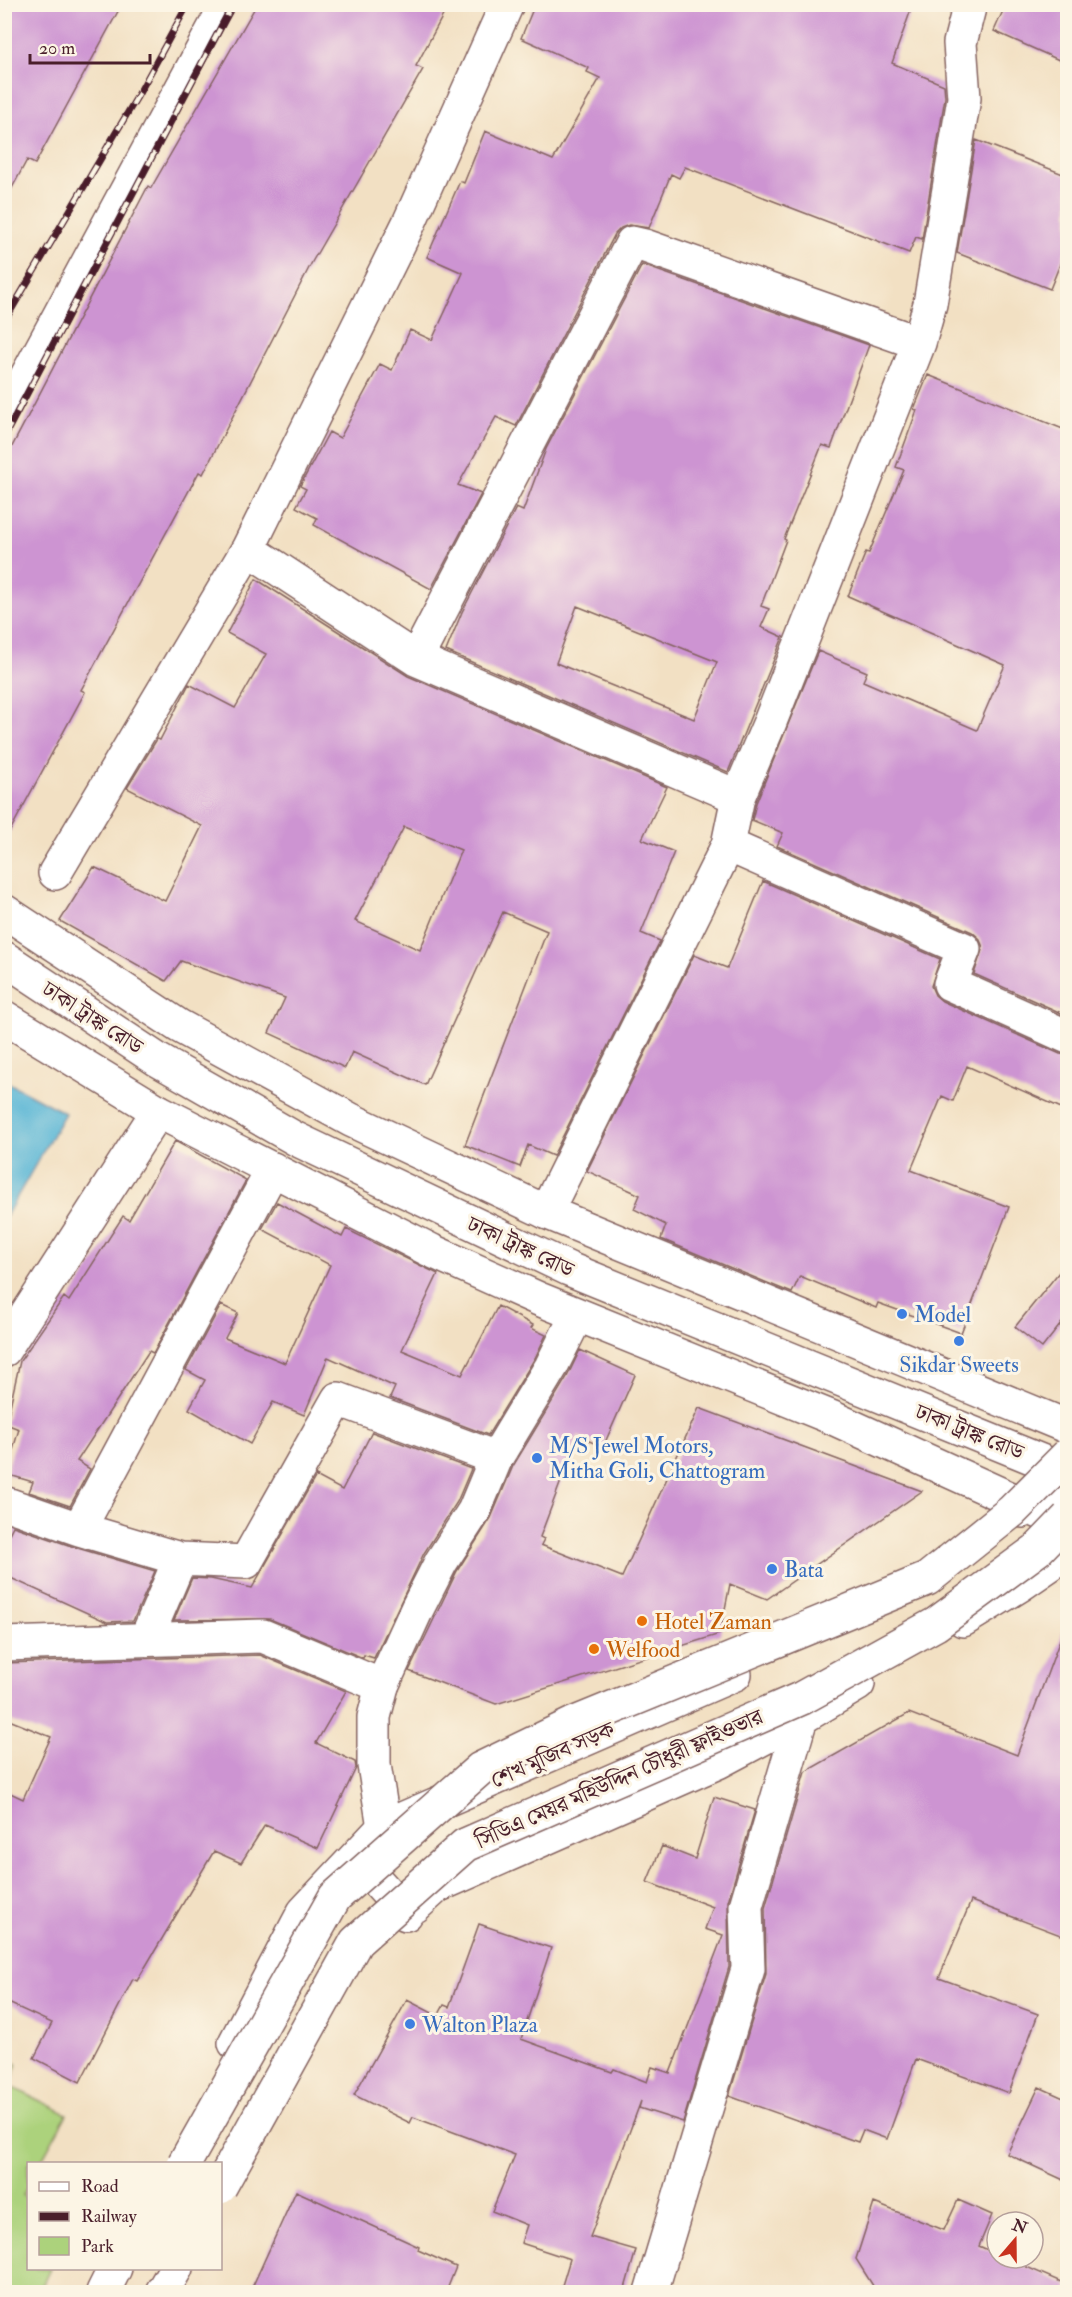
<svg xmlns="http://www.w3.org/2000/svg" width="1072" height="2297" viewBox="0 0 1072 2297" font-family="'IM FELL Double Pica','Noto Serif Bengali',serif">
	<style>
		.green { fill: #acd27c; stroke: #7b7854; stroke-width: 1.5 }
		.water { fill: #57b5d6; stroke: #506a80; stroke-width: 1.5 }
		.building { fill: #cd94d2; fill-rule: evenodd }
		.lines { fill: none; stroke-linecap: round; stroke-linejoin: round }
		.service-casing { stroke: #856360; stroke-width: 27 }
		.minor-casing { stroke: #856360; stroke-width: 36 }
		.secondary-casing { stroke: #856360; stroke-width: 36 }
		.trunk-casing { stroke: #856360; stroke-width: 36 }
		.service { stroke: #fff; stroke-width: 24 }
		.minor { stroke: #fff; stroke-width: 33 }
		.secondary { stroke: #fff; stroke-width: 33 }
		.trunk { stroke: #fff; stroke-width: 33 }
		.rail-casing { stroke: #4a1f2b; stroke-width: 7 }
		.rail { stroke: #fcf5e5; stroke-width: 4.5; stroke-dasharray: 14; stroke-linecap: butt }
		.trunk-bridge-casing { stroke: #856360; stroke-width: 36; stroke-linecap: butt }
		.trunk-bridge { stroke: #fff; stroke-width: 33 }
		.shop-dot { fill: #3f7fe0; stroke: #fcf5e5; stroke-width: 2 }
		.food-dot { fill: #e8710a; stroke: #fcf5e5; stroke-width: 2 }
		.labels { text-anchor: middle; stroke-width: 6; stroke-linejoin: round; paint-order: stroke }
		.street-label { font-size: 22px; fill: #4a1f2b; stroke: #fcf5e5 }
		.shop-label { font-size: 22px; fill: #366cbe; stroke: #fcf5e5; text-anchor: start }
		.food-label { font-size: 22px; fill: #c56008; stroke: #fcf5e5; text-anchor: start }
	</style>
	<rect width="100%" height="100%" fill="#fcf5e5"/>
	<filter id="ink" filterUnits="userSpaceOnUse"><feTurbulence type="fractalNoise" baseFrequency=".0167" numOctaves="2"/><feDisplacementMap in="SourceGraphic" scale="12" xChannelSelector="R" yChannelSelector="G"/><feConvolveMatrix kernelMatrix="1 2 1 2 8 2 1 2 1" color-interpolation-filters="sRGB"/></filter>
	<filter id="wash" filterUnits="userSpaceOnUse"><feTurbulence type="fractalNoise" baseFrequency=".008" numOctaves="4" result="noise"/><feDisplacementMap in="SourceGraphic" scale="24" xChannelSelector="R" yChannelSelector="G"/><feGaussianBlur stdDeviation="1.35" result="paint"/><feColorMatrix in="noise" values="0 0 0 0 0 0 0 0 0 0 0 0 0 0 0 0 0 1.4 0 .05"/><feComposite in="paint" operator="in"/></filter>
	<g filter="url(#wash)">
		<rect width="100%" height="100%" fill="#f2e0c3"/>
		<path class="green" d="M4 2060 17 2064 10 2086 67 2114 40 2163 28 2164V2185L23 2195 28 2200V2268L50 2269 39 2292H5Z"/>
		<path class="water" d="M5 1081 65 1113 5 1218Z"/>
		<g id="blocks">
			<path class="building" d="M4 4H122L35 164 27 160 4 203Z
				M257 4H449L416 66 423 69 312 262 203 474 199 472 81 690 85 692 4 842V462L148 186 151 188Z
				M535 4H913L892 63 944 85 945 97 922 239 916 237 909 253 685 167 679 178 671 174 649 228 629 225 621 228 615 234 516 426 496 417 458 485 481 494 431 589 314 525 317 518 296 507 306 489 300 486 329 432 340 438 380 364 392 370 410 330 432 340 463 273 427 257 460 181 464 183 485 131 553 160 600 78 587 72 589 68 521 38Z
				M1006 4H1068V64L994 31Z
				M976 140 1068 176V244L1050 289 957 253Z
				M642 265 869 345 831 448 822 445 784 539 786 540 761 606 769 609 761 627 783 637 728 772 446 651 462 612 516 508 523 511 546 449ZM577 606 717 662 694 719 556 663Z
				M928 375 1068 431V1016L974 974 983 947 979 938 972 932 777 846 783 833 752 820 756 803 818 651 867 672 863 681 977 730 1005 665 848 596 866 552 869 553 904 470 896 467 917 410 914 409Z
				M256 579 408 676 667 787 642 839 674 852 641 933 660 941 553 1156 528 1145 520 1167 465 1145 547 931 503 912 425 1085 352 1052 345 1068 269 1033 285 998 181 961 166 981 60 921 94 867 165 901 202 826 127 788 157 739 160 740 189 684 235 708 266 654 227 633ZM404 827 461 850 420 950 355 921Z
				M763 881 940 959 931 986 935 995 942 1001 1060 1054 1068 1055V1111L967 1066 953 1101 942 1096 911 1170 1009 1207 961 1333 878 1303 876 1308 800 1276 792 1293 661 1239 666 1225 634 1209 640 1195 587 1171 694 955 727 968Z
				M175 1141 246 1180 153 1353 149 1351 77 1461 90 1469 70 1506 29 1492 33 1482 6 1474 19 1429 6 1424 20 1361 64 1297 69 1301 123 1216 129 1220Z
				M277 1202 342 1237 346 1229 438 1274 402 1350 462 1375 498 1306 533 1325 531 1328 546 1335 535 1358 488 1435 390 1398 395 1387 328 1357 304 1415 273 1402 250 1444 189 1409 205 1380 186 1370 221 1305 238 1313 225 1338 285 1363 330 1265 262 1229Z
				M1068 1261V1315L1042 1348 1015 1327Z
				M580 1350 635 1375 603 1447 578 1436 540 1537 544 1539 541 1545 622 1577 699 1408 922 1491 767 1599 730 1584 720 1634 496 1704 409 1671 457 1571 491 1518 513 1466 567 1377Z
				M372 1432 471 1469 457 1502 424 1553 374 1658 364 1655 363 1658 270 1619 174 1620 192 1578 211 1579 252 1588 316 1476 342 1490Z
				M13 1526 74 1547 155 1571 133 1621 107 1622 4 1575V1544Z
				M1064 1629H1068V1938L971 1901 939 1978 1038 2014 1009 2093 916 2059 887 2139 863 2130 858 2142 729 2096 766 1974 765 1908 805 1772 909 1713 1017 1755Z
				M260 1655 346 1691 316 1743 355 1762 356 1768 318 1848 265 1825 241 1863 214 1851 137 1981 133 1979 80 2082 34 2058 52 2023 4 2001V1790L23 1799 51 1737 4 1718V1663Z
				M714 1797 755 1810 728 1901 729 1967 683 2122 639 2108 641 2101 590 2237 636 2250 624 2292H560L570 2259 521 2243 527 2225 492 2211 515 2155 413 2117 410 2123 354 2095 407 2000 438 2016 444 2005 449 2007 479 1924 551 1948 521 2039 612 2072 614 2069 647 2082 652 2067 670 2073 723 1935 705 1929 713 1907 647 1882 662 1846 695 1859Z
				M1039 2087 1068 2100V2182L1007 2154Z
				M296 2191 419 2247 418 2250 456 2267 446 2292H250Z
				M958 2200 992 2215 979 2246 997 2254V2258H1006L1068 2285V2292H886L875 2289 856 2259 874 2203 944 2230Z"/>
		</g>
	</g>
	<g filter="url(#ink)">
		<use href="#blocks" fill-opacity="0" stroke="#856360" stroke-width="1.5"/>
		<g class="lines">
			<defs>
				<path id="service" d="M4 409 222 4"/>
				<path id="minor" d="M507 4 409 223 248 549 416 659 738 797
					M416 659 632 243 645 246 919 343
					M728 845 964 949 950 984 1068 1037
					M55 873 248 549
					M546 1212 728 845 738 797 770 722 919 343 930 304 964 98 960 43 970 4
					M4 1350 158 1111
					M4 1503 79 1529 273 1169
					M79 1529 180 1559
					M146 1639 180 1559 246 1562 338 1399 496 1458
					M4 1644 263 1636 382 1686
					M651 2292 748 1969 746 1906 801 1718"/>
				<path id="secondary" d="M4 911 179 1026 351 1120 546 1212 1068 1427
					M4 958 158 1060 296 1139 569 1269 1068 1472
					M4 1017 158 1111 432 1251 539 1299 833 1418 1044 1514
					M384 1827 374 1765V1717L382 1686 417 1609 441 1562 474 1511 496 1458 551 1367 577 1315"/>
				<path id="trunk" d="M1022 1511 1068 1482
					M963 1620 1020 1585 1068 1552
					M356 1858 406 1914
					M415 1906 437 1886 718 1762 801 1718 858 1684
					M235 2043 304 1912 384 1827 735 1674
					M103 2292 115 2268
					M162 2292 176 2268"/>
			</defs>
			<use href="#service" class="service-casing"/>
			<use href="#minor" class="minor-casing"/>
			<use href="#secondary" class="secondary-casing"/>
			<use href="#trunk" class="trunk-casing"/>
			<use href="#service" class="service"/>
			<use href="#minor" class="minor"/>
			<use href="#secondary" class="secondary"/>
			<use href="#trunk" class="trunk"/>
			<defs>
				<path id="rail" d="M4 322 137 97 188 4
					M4 437 233 4"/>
			</defs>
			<use href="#rail" class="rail-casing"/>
			<use href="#rail" class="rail"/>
			<defs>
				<path id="trunk-bridge" d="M184 2164 335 1897 480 1769 573 1724 927 1579 1012 1511 1068 1455
					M220 2187 356 1942 465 1845 802 1698 936 1624 1038 1549 1068 1518"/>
			</defs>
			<use href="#trunk-bridge" class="trunk-bridge-casing"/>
			<use href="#trunk-bridge" class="trunk-bridge"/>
		</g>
	</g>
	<g class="shop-dot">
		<circle cx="902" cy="1314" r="6"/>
		<circle cx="959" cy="1341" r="6"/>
		<circle cx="537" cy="1458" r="6"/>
		<circle cx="772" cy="1569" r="6"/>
		<circle cx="410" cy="2024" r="6"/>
	</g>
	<g class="food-dot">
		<circle cx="642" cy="1621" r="6"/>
		<circle cx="594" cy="1649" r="6"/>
	</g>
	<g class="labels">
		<g class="street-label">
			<text transform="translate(93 1017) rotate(33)" y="8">ঢাকা ট্রাঙ্ক রোড</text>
			<text transform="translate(521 1246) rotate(25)" y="8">ঢাকা ট্রাঙ্ক রোড</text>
			<text transform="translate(970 1431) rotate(22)" y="8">ঢাকা ট্রাঙ্ক রোড</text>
			<text transform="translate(552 1754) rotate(-24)" y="8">শেখ মুজিব সড়ক</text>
			<text transform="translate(619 1778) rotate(-24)" y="8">সিডিএ মেয়র মহিউদ্দিন চৌধুরী ফ্লাইওভার</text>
		</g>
		<g class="shop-label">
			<text x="914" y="1322">Model</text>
			<text x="959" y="1372" text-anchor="middle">Sikdar Sweets</text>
			<text x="549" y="1453">M/S Jewel Motors,<tspan x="549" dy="25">Mitha Goli, Chattogram</tspan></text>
			<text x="784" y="1577">Bata</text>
			<text x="422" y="2032">Walton Plaza</text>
		</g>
		<g class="food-label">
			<text x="654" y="1629">Hotel Zaman</text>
			<text x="606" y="1657">Welfood</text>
		</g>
	</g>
	<rect width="1072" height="2297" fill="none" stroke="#fcf5e5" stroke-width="24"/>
	<rect x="27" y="2162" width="195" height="108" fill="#fcf5e5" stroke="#b59f9b" stroke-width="1.5"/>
	<rect x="39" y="2182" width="30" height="9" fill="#ffffff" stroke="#b59f9b" stroke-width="1.5"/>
	<text x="81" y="2192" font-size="18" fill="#4a1f2b">Road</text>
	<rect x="39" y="2212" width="30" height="9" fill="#4a1f2b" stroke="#b59f9b" stroke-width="1.5"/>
	<text x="81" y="2222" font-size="18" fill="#4a1f2b">Railway</text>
	<rect x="39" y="2237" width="30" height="18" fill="#acd27c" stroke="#b59f9b" stroke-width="1.5"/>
	<text x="81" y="2252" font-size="18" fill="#4a1f2b">Park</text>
	<g transform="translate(1015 2240) rotate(20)"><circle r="28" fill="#fcf5e5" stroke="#b59f9b" stroke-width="1.5"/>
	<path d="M0-4.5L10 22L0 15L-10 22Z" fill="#c8321e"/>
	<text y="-9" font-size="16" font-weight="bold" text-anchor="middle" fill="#4a1f2b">N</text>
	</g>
	<path d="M30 54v9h120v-9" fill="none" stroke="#4a1f2b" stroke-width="3"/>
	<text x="39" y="54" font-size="18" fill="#4a1f2b" stroke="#fcf5e5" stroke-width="4.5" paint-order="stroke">20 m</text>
</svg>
